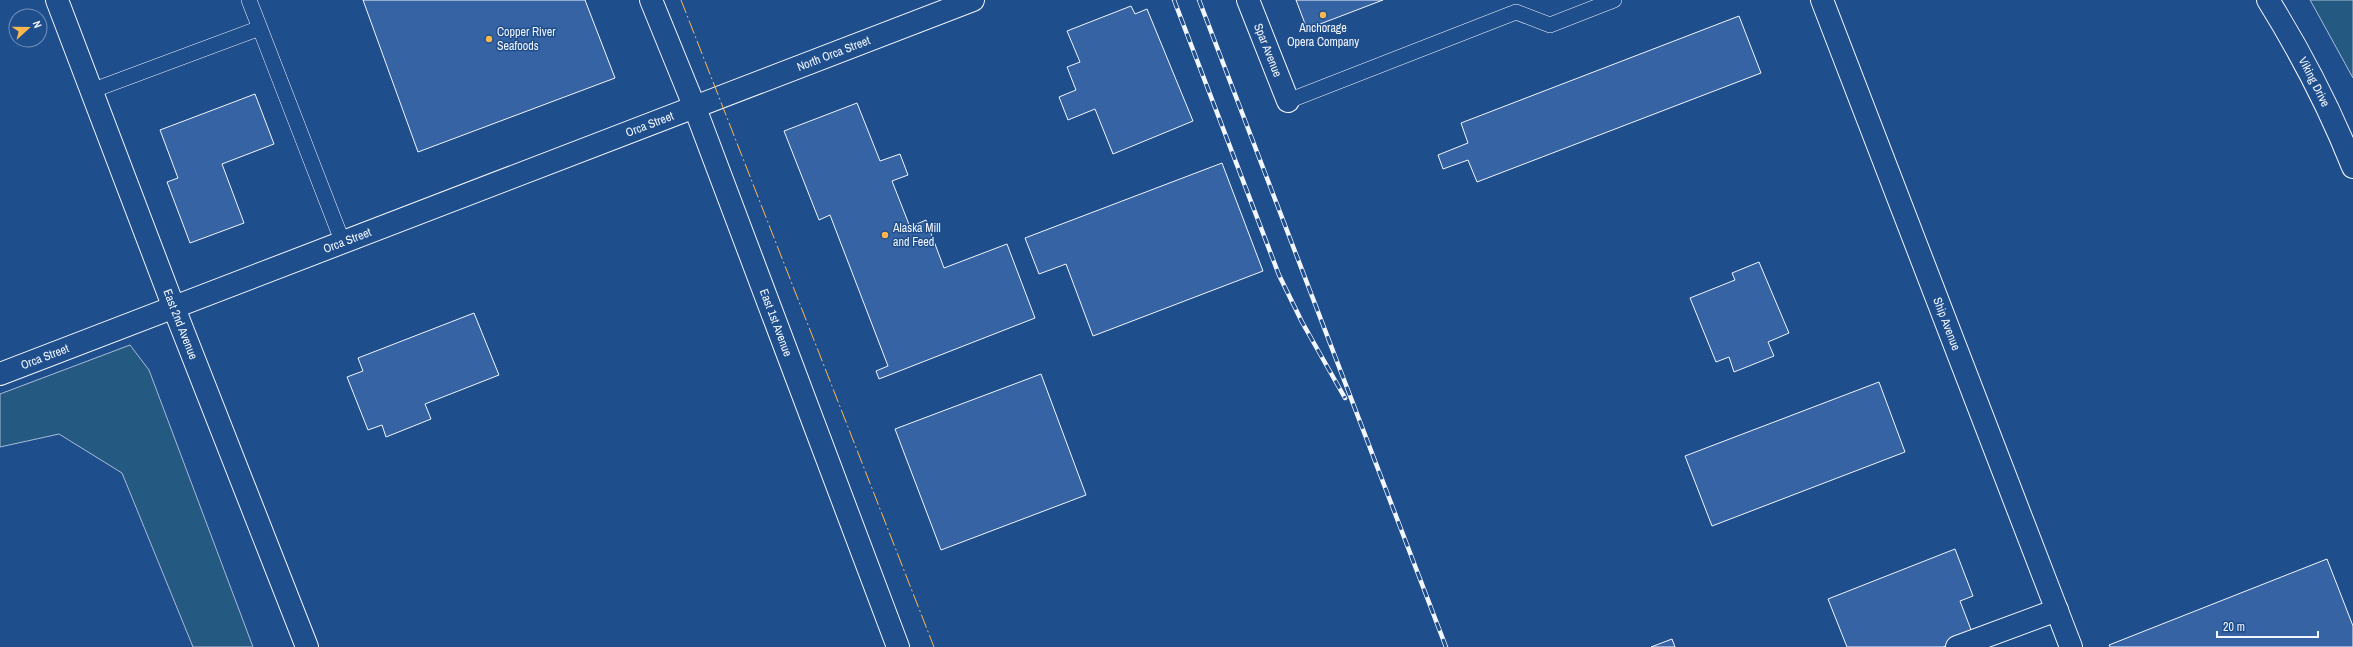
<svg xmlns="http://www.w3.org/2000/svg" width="2353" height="647" viewBox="0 0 2353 647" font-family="'Archivo Narrow',sans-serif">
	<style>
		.green { fill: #245a82; stroke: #a8bbd7 }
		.building { fill: #3563a3; stroke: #f2f6ff }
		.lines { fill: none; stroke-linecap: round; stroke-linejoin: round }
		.service-casing { stroke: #f2f6ff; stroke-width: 16 }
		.minor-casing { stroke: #f2f6ff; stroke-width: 24 }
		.service { stroke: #1f4e8c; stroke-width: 15 }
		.minor { stroke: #1f4e8c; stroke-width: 22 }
		.rail-casing { stroke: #f2f6ff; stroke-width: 4.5 }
		.rail { stroke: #1f4e8c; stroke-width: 3; stroke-dasharray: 9; stroke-linecap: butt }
		.power { stroke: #ffb74d; stroke-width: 1; stroke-dasharray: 14 3 2 3; stroke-linecap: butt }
		.poi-dot { fill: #ffb74d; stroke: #1f4e8c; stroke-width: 1.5 }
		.labels { text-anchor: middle; stroke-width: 3; stroke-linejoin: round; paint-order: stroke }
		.poi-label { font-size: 12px; fill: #f2f6ff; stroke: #1f4e8c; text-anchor: start }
		.street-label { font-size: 12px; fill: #f2f6ff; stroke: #1f4e8c }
	</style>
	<rect width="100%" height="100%" fill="#1f4e8c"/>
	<path class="green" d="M2310 0H2353V78L2314 7Z
		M130 345 149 370 253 647H193L122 473 59 434 0 447V394Z"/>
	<path class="building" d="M363 0H585L615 78 418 152Z
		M1296 0H1383L1307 29Z
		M1131 6 1135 14 1147 9 1193 121 1113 154 1095 109 1068 120 1059 97 1076 90 1067 67 1080 62 1067 31Z
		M1739 16 1761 73 1477 182 1468 160 1443 169 1438 155 1468 143 1461 123Z
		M255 94 274 144 222 164 244 223 190 243 167 182 178 178 160 130Z
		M857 103 880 161 900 154 908 175 892 181 910 227 926 220 944 268 1007 244 1035 318 879 379 876 371 888 366 830 215 819 220 784 131Z
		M1222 163 1263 271 1093 336 1066 264 1039 274 1025 238Z
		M1759 262 1789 333 1768 342 1774 356 1734 372 1729 357 1716 362 1690 298 1735 280 1732 273Z
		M474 313 499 375 425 404 431 419 386 437 382 425 368 430 347 377 363 371 358 358Z
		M1041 374 1086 495 941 550 895 429Z
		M1879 382 1905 452 1712 526 1685 456Z
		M1955 549 1973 596 1960 601 1973 635 1943 647H1847L1828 599Z
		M2327 559 2353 626V647H2110L2109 645Z
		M1672 639 1675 647H1651Z"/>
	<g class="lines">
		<defs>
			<path id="service" d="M249 0 343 243
				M91 91 260 28
				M1288 101 1516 12 1550 25 1614 0"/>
			<g id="minor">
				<path id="s1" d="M57 0 174 308 307 647"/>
				<path id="s2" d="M651 0 695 108 898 647"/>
				<path id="s3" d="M1248 0 1288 101"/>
				<path id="s4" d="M1822 0 2071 647"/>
				<path id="s5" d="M2268 0C2301 53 2330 109 2353 167"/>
				<path id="s6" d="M0 374 973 0"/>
				<path d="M1957 647 2057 610"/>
			</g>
		</defs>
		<use href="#service" class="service-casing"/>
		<use href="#minor" class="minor-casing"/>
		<use href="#service" class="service"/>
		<use href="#minor" class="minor"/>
		<defs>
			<path id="rail" d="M1174 0 1279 275 1302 322 1345 398
				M1199 0 1446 647"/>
		</defs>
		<use href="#rail" class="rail-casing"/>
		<use href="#rail" class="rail"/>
		<path class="power" d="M681 0 934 647"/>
	</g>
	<g class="poi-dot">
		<circle cx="1323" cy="15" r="4"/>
		<circle cx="489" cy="39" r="4"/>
		<circle cx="885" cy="235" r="4"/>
	</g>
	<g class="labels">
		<g class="poi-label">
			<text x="1323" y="32" text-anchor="middle">Anchorage<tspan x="1323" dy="14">Opera Company</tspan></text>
			<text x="497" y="36">Copper River<tspan x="497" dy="14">Seafoods</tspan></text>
			<text x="893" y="232">Alaska Mill<tspan x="893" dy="14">and Feed</tspan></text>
		</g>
		<g class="street-label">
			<text dy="4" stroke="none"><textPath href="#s3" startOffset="54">Spar Avenue</textPath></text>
			<text dy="4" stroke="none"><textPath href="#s6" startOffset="893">North Orca Street</textPath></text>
			<text dy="4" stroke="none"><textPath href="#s5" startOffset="94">Viking Drive</textPath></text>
			<text dy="4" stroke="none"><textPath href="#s6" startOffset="696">Orca Street</textPath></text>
			<text dy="4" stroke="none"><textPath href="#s6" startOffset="372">Orca Street</textPath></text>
			<text dy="4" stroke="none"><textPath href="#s2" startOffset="346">East 1st Avenue</textPath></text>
			<text dy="4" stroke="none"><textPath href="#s4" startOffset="347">Ship Avenue</textPath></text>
			<text dy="4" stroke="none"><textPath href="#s1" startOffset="347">East 2nd Avenue</textPath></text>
			<text dy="4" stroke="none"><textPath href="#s6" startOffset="48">Orca Street</textPath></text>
		</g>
	</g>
	<g transform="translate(28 28) rotate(69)"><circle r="19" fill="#1f4e8c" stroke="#7391ba"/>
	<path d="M0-3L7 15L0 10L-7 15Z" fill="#ffb74d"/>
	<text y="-6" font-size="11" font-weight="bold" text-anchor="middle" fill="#f2f6ff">N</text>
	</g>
	<path d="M2217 631v6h101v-6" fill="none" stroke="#f2f6ff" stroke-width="2"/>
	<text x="2223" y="631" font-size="12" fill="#f2f6ff" stroke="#1f4e8c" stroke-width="3" paint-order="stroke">20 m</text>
</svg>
